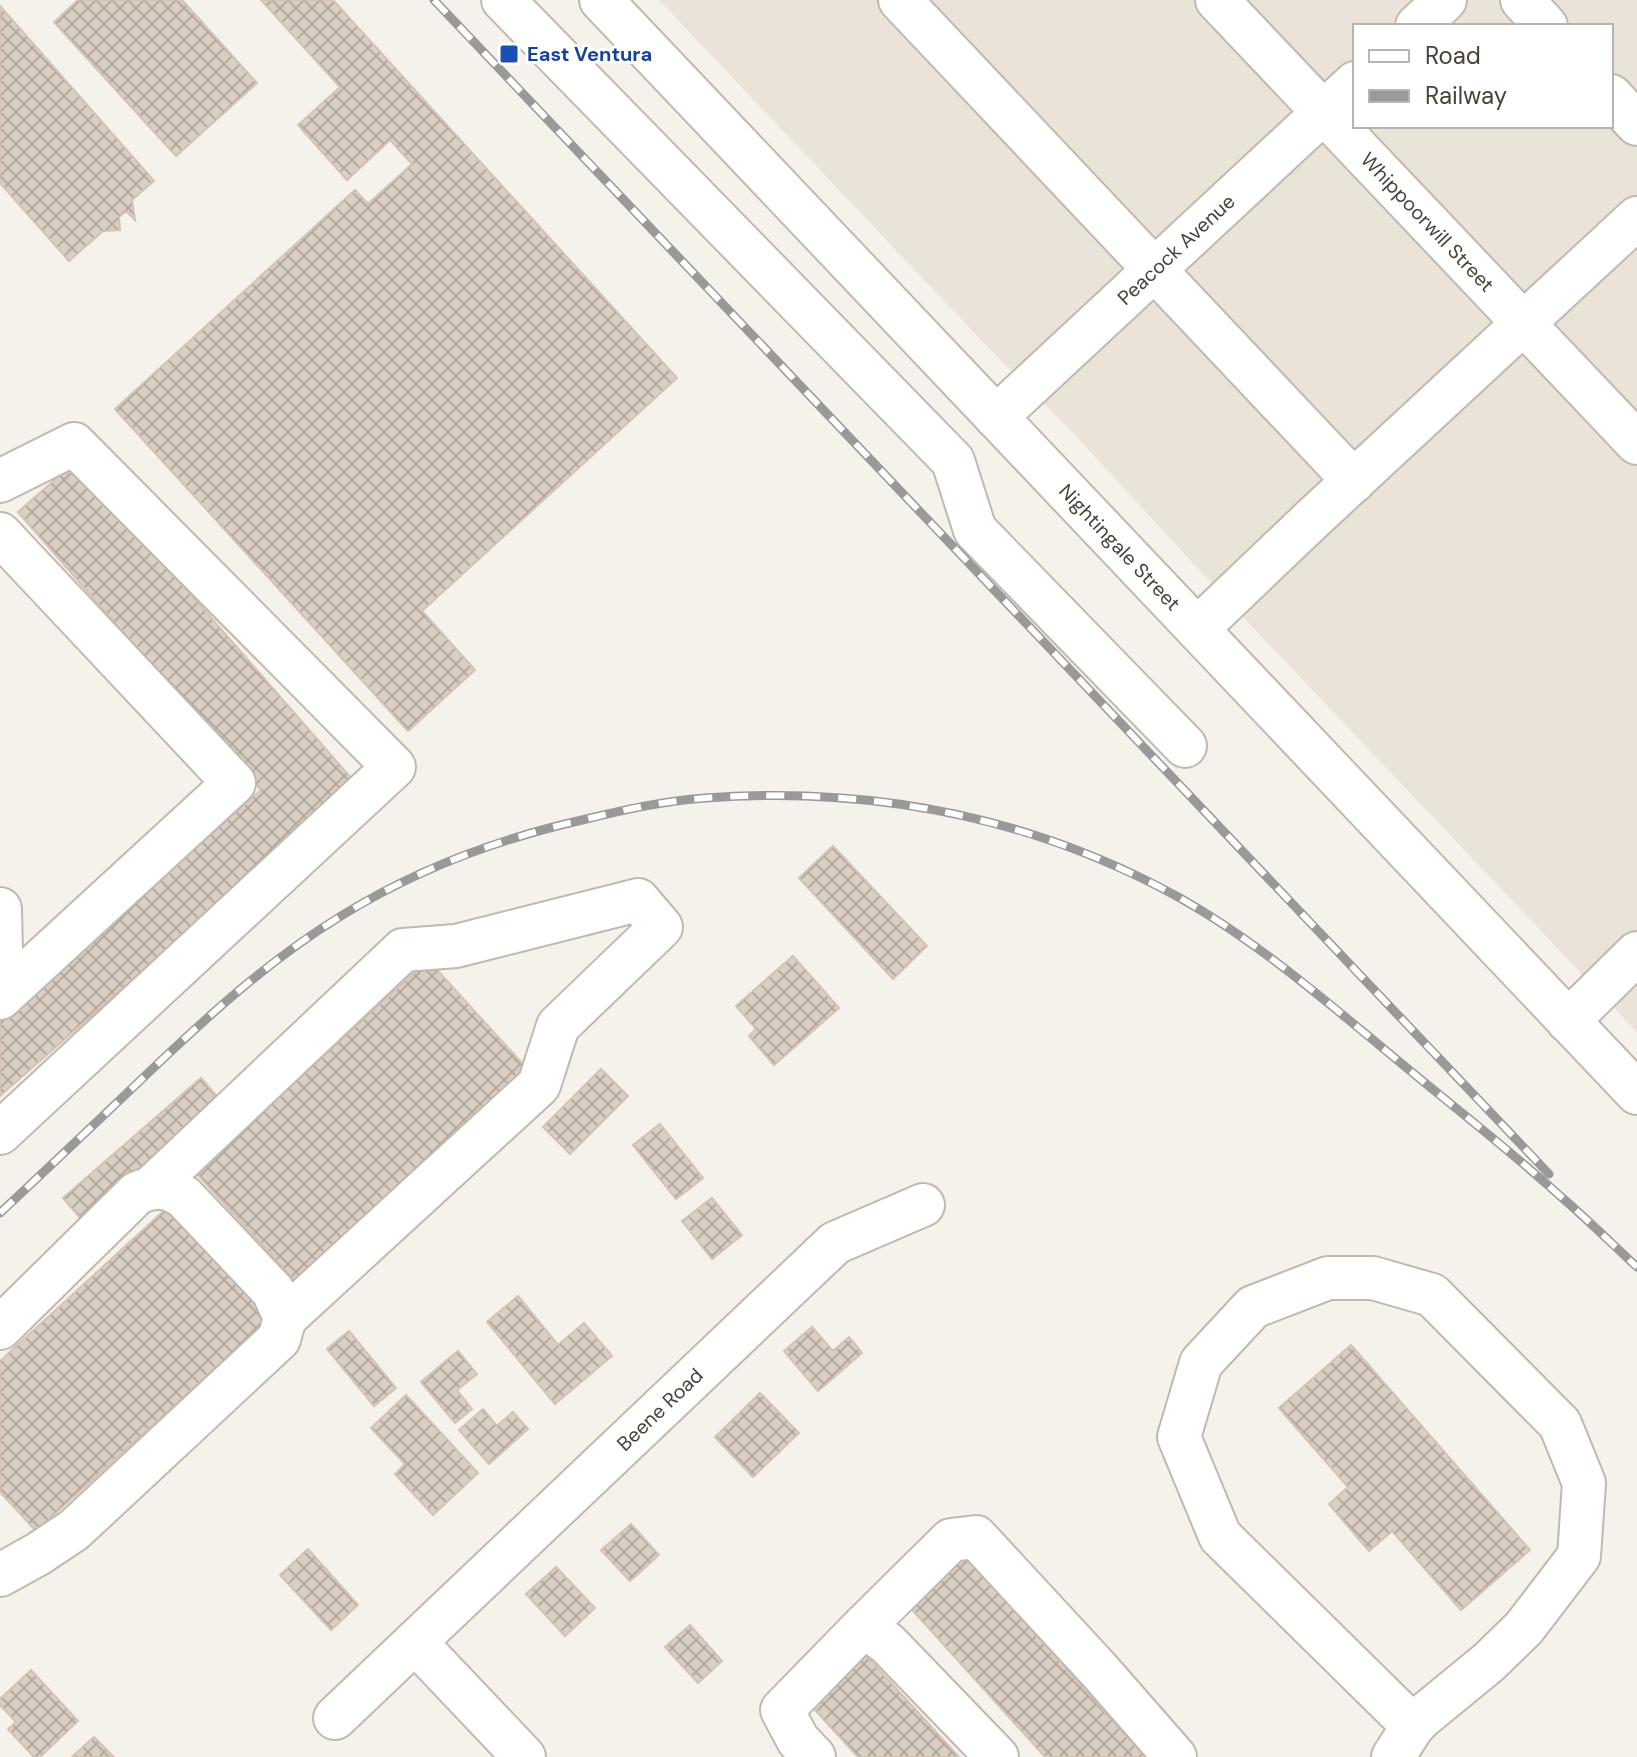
<svg xmlns="http://www.w3.org/2000/svg" width="1637" height="1757" viewBox="0 0 1637 1757" font-family="'DM Sans',sans-serif">
	<style>
		.residential { fill: #e9e3d9; fill-rule: evenodd }
		.building { fill: url(#building-cross-hatch); stroke: #d2c3b4; stroke-width: 2 }
		.lines { fill: none; stroke-linecap: round; stroke-linejoin: round }
		.minor-casing { stroke: #c1b8ae; stroke-width: 46 }
		.minor { stroke: #fff; stroke-width: 42 }
		.rail-casing { stroke: #999; stroke-width: 9 }
		.rail { stroke: #fff; stroke-width: 6; stroke-dasharray: 18; stroke-linecap: butt }
		.transit-dot { fill: #1a4fb4; stroke: #fff; stroke-width: 3 }
		.labels { text-anchor: middle; stroke-width: 6; stroke-linejoin: round; paint-order: stroke }
		.transit-label { font-size: 20px; font-weight: bold; fill: #164399; stroke: #fff; text-anchor: start }
		.street-label { font-size: 20px; fill: #4a4239; stroke: #fff }
	</style>
	<defs>
		<pattern id="building-cross-hatch" width="8" height="8" patternUnits="userSpaceOnUse" patternTransform="scale(2)"><rect width="8" height="8" fill="#dacfc4"/><path d="M0 0l8 8M0 8l8-8" fill="none" stroke="#b3aaa0"/></pattern>
	</defs>
	<rect width="100%" height="100%" fill="#f5f1eb"/>
	<path class="residential" d="M659 0H1637V1032L1227 600 1074 434 983 342ZM1355 26H1611V126H1355Z"/>
	<path class="building" d="M78 0H182L257 83 176 156 54 22Z
		M261 0H333L677 378 422 611 475 670 408 731 115 409 355 190 368 204 412 164 390 140 347 180 298 125 340 87Z
		M0 6 154 181 132 200 135 220 126 211 119 217 120 230 103 231 69 261 0 183Z
		M75 462 359 787 305 828 0 1096V1019L261 790 18 512Z
		M833 846 927 946 893 979 799 878Z
		M793 956 839 1008 774 1065 749 1036 756 1029 736 1006Z
		M428 960 530 1072 299 1285 196 1173Z
		M601 1069 628 1096 570 1154 543 1127Z
		M201 1078 220 1100 82 1220 63 1198Z
		M660 1124 703 1178 676 1199 633 1145Z
		M712 1198 742 1235 712 1259 682 1221Z
		M168 1207 269 1319 36 1531 0 1492V1361Z
		M518 1296 558 1345 584 1323 612 1356 555 1404 487 1322Z
		M812 1327 833 1351 849 1337 862 1353 818 1391 784 1351Z
		M349 1331 396 1388 374 1406 327 1349Z
		M1351 1345 1530 1550 1461 1610 1392 1531 1369 1551 1329 1504 1348 1487 1279 1408Z
		M458 1351 477 1374 457 1390 472 1409 455 1423 421 1382Z
		M760 1393 799 1433 753 1477 715 1437Z
		M406 1395 478 1473 433 1515 395 1474 405 1464 371 1428Z
		M483 1409 497 1426 513 1412 528 1429 489 1464 459 1430Z
		M631 1524 659 1555 630 1581 601 1550Z
		M308 1549 358 1605 331 1630 280 1575Z
		M962 1552 1145 1757H1045L906 1603Z
		M556 1567 595 1608 565 1636 526 1594Z
		M690 1625 722 1661 698 1683 665 1647Z
		M860 1649 959 1757H858L805 1699Z
		M31 1670 78 1721 40 1757H34L8 1729 16 1722 0 1705V1699Z
		M94 1737 114 1757H72Z"/>
	<g class="lines">
		<defs>
			<g id="minor">
				<path d="M503 0 953 461 975 530 1185 746"/>
				<path id="s1" d="M601 0 1637 1093"/>
				<path d="M900 0 1354 481"/>
				<path id="s2" d="M1217 0 1637 443"/>
				<path d="M1522 0 1546 26"/>
				<path d="M1417 26 1445 0"/>
				<path d="M1611 96 1637 124"/>
				<path id="s3" d="M996 417 1355 83"/>
				<path d="M0 481 74 444 394 767 0 1133"/>
				<path d="M0 534 234 783 0 998"/>
				<path d="M1197 629 1309 522 1637 218"/>
				<path d="M0 909 2 996"/>
				<path d="M1568 1021 1637 953"/>
				<path d="M152 1187 403 950 456 946 638 900 661 927 558 1026 539 1085 285 1318"/>
				<path d="M0 1328 137 1193C157 1185 166 1186 184 1197L273 1291 285 1318 279 1339 74 1530 38 1554 0 1575"/>
				<path d="M864 1626 951 1540 976 1537 1098 1669 1175 1757"/>
				<path d="M415 1642 524 1757"/>
				<path id="s4" d="M335 1718 835 1243 923 1205"/>
				<path d="M814 1757 798 1740 782 1710 864 1626 888 1644 997 1757"/>
				<path d="M1393 1757 1413 1726 1422 1717 1489 1662 1524 1628 1579 1556 1584 1483 1560 1424 1432 1295 1373 1278H1328L1253 1307 1201 1363 1179 1437 1220 1536 1413 1726"/>
			</g>
		</defs>
		<use href="#minor" class="minor-casing"/>
		<use href="#minor" class="minor"/>
		<defs>
			<path id="rail" d="M434 0 1549 1174
				M0 1213C49 1167 98 1121 147 1074 208 1016 269 960 341 916 415 870 498 839 582 820 623 810 663 801 705 798 872 786 1033 817 1180 898 1258 942 1327 1002 1396 1059 1450 1104 1507 1148 1559 1195 1586 1218 1611 1243 1637 1267"/>
		</defs>
		<use href="#rail" class="rail-casing"/>
		<use href="#rail" class="rail"/>
	</g>
	<rect class="transit-dot" x="499" y="44" width="20" height="20" rx="4"/>
	<g class="labels">
		<g class="transit-label">
			<text x="527" y="61">East Ventura</text>
		</g>
		<g class="street-label">
			<text dy="7" stroke="none"><textPath href="#s2" startOffset="306">Whippoorwill Street</textPath></text>
			<text dy="7" stroke="none"><textPath href="#s3" startOffset="246">Peacock Avenue</textPath></text>
			<text dy="7" stroke="none"><textPath href="#s1" startOffset="754">Nightingale Street</textPath></text>
			<text dy="7" stroke="none"><textPath href="#s4" startOffset="448">Beene Road</textPath></text>
		</g>
	</g>
	<rect x="1353" y="24" width="260" height="104" fill="#ffffff" stroke="#b7b3b0" stroke-width="2"/>
	<rect x="1369" y="50" width="40" height="12" fill="#ffffff" stroke="#b7b3b0" stroke-width="2"/>
	<text x="1425" y="64" font-size="24" fill="#4a4239">Road</text>
	<rect x="1369" y="90" width="40" height="12" fill="#999999" stroke="#b7b3b0" stroke-width="2"/>
	<text x="1425" y="104" font-size="24" fill="#4a4239">Railway</text>
</svg>
